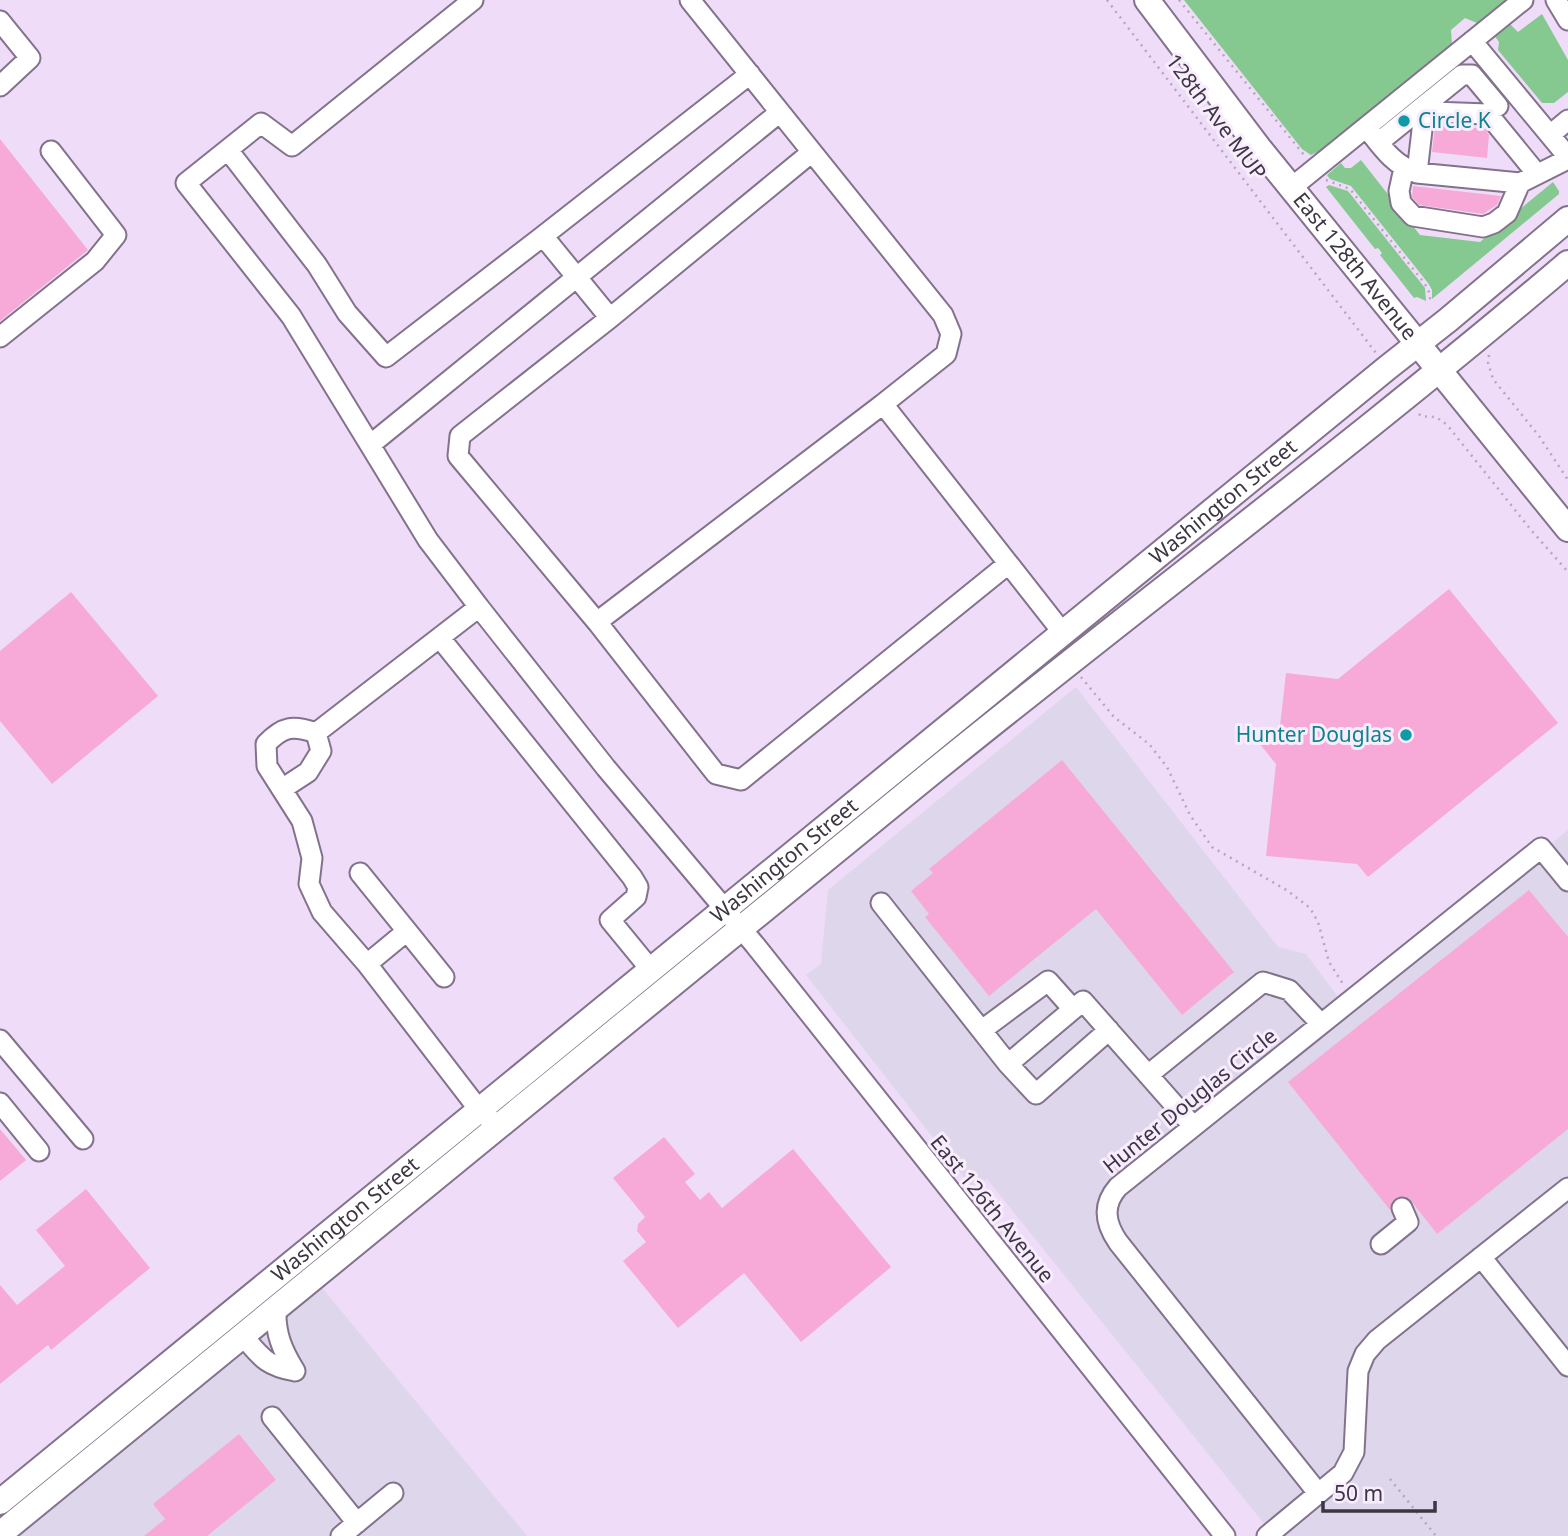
<svg xmlns="http://www.w3.org/2000/svg" width="1568" height="1536" viewBox="0 0 1568 1536" font-family="'Noto Sans',sans-serif">
	<style>
		.industrial { fill: #ded6eb }
		.green { fill: #85c990 }
		.building { fill: #f7aad7 }
		.lines { fill: none; stroke-linecap: round; stroke-linejoin: round }
		.minor-casing { stroke: #83728c; stroke-width: 23 }
		.major-casing { stroke: #83728c; stroke-width: 28 }
		.path { stroke: #b6a6be; stroke-width: 2.5; stroke-dasharray: 2 5; stroke-linecap: butt }
		.minor { stroke: #fff; stroke-width: 19 }
		.major { stroke: #fff; stroke-width: 24 }
		.culture-dot { fill: #0f9aa8; stroke: #f8edfe; stroke-width: 2.5 }
		.labels { text-anchor: middle; stroke-width: 6; stroke-linejoin: round; paint-order: stroke }
		.street-label { font-size: 21px; fill: #3d3541; stroke: #f8edfe }
		.culture-label { font-size: 21px; fill: #0d838f; stroke: #f8edfe; text-anchor: start }
	</style>
	<rect width="100%" height="100%" fill="#efdcf9"/>
	<path class="industrial" d="M1076 687 1278 947 1306 954 1347 1009 1568 830V1536H1274L987 1179 974 1190 806 975 821 964 828 890Z
		M314 1278 527 1536H2Z"/>
	<path class="green" d="M1184 0H1506L1477 23 1465 18 1451 30 1452 44 1328 147 1311 155 1302 149Z
		M1542 14 1568 60V92L1554 103H1542L1498 50 1499 42 1494 35 1509 23 1518 32Z
		M1361 160 1420 235 1480 242 1553 182 1559 191V194L1432 299V290L1428 283 1351 186 1330 179 1327 175 1341 163 1345 168H1351Z
		M1329 185 1348 191 1425 288 1426 301 1417 297 1414 298 1380 255 1382 253 1378 248 1375 249 1326 187Z"/>
	<path class="building" d="M1437 124 1485 129 1489 135 1487 158 1432 152 1435 127Z
		M0 139 88 250 0 321Z
		M1413 186 1501 196 1497 205 1483 214 1419 205 1412 197Z
		M1449 589 1558 723 1368 877 1357 864 1266 856 1276 764 1259 743 1280 726 1286 673 1338 679Z
		M71 592 158 696 52 784 0 721V651Z
		M1062 760 1234 972 1182 1015 1096 909 989 996 925 917 929 914 911 891 933 873 929 869Z
		M1529 890 1568 937V1129L1437 1234 1409 1198 1397 1197 1392 1201 1390 1210 1288 1082Z
		M0 1129 26 1160 0 1181Z
		M664 1137 695 1174 685 1182 700 1200 709 1192 722 1208 793 1149 891 1267 801 1342 744 1273 678 1328 623 1261 646 1242 637 1231 638 1224 645 1217 613 1178Z
		M86 1189 150 1268 51 1350 48 1345 0 1384V1285L17 1305 65 1266 36 1230Z
		M239 1434 276 1480 207 1536H144L165 1519 153 1504Z"/>
	<g class="lines">
		<defs>
			<path id="minor" d="M473 0 292 146 261 123 186 183 291 316 370 445 780 112
				M690 0 812 152
				M1556 0 1568 20
				M0 21 30 58 0 86
				M1472 41 1568 157
				M1366 127C1381 146 1393 165 1417 173L1520 183 1568 159
				M1550 135 1568 120
				M1379 142 1462 75H1472L1498 106
				M228 150 317 265 347 313 386 357 543 236 610 318
				M1404 168 1399 191 1401 203 1413 216 1483 227 1494 223 1507 213 1520 183
				M1417 173 1423 121 1432 112 1488 114 1537 174
				M1291 188 1523 0
				M543 236 750 74
				M0 337 95 261 116 235 51 151
				M370 445 428 540 479 607
				M1008 564 741 780 716 774 597 622 883 404 1063 633
				M597 622 458 456 460 436 610 318 812 152 943 315 951 334 946 354 883 404
				M440 638 632 877 638 887 636 897 610 920 651 970
				M316 733 479 607 606 768 755 945 1225 1536
				M282 789 308 772 321 751 316 733C293 725 283 726 266 744L267 766 302 821 312 858 309 884 322 912 367 964 480 1111 490 1119
				M360 873 407 931
				M881 903 1008 1064 1083 1001 1193 1126
				M367 964 407 931 444 977
				M982 1030 1048 981 1073 1009
				M0 1040 83 1139
				M1008 1064 1036 1094 1109 1030
				M1148 1075 1263 982 1289 990 1321 1024
				M0 1103 39 1151
				M1381 1244 1408 1222 1402 1208
				M1481 1257 1568 1366
				M276 1309C275 1333 282 1350 295 1371
				M243 1336C261 1357 266 1366 295 1371
				M272 1417 357 1523
				M1318 1493 1118 1242C1105 1223 1102 1205 1118 1187L1541 848 1568 881
				M341 1536 393 1493
				M1267 1536 1343 1473 1354 1452 1358 1371 1365 1354 1377 1340 1568 1188"/>
			<g id="major">
				<path id="s1" d="M1147 0 1259 148 1568 529"/>
				<path id="s2" d="M0 1502 1387 368 1448 320 1568 219"/>
				<path d="M0 1534C313 1282 622 1023 935 770 1145 600 1362 438 1568 263"/>
			</g>
		</defs>
		<use href="#minor" class="minor-casing"/>
		<use href="#major" class="major-casing"/>
		<path class="path" d="M1107 0 1376 353
			M1179 0 1304 155
			M1326 180 1350 189 1425 284 1430 294V304
			M1489 355 1488 363 1493 379 1539 436 1568 480
			M1419 414 1422 417C1434 415 1439 418 1448 426L1531 530 1568 572
			M1081 677 1114 717 1149 744 1167 767 1190 815 1212 847 1288 891 1310 908 1318 922 1329 962 1343 984
			M1390 1479 1436 1536"/>
		<use href="#minor" class="minor"/>
		<use href="#major" class="major"/>
	</g>
	<g class="culture-dot">
		<circle cx="1404" cy="121" r="7"/>
		<circle cx="1406" cy="735" r="7"/>
	</g>
	<g class="labels">
		<g class="street-label">
			<text transform="translate(1216 117) rotate(53)" y="7">128th Ave MUP</text>
			<text dy="7" stroke="none"><textPath href="#s1" startOffset="338">East 128th Avenue</textPath></text>
			<text dy="7" stroke="none"><textPath href="#s2" startOffset="1580">Washington Street</textPath></text>
			<text dy="7" stroke="none"><textPath href="#s2" startOffset="1013">Washington Street</textPath></text>
			<text transform="translate(1190 1101) rotate(-39)" y="7">Hunter Douglas Circle</text>
			<text transform="translate(992 1209) rotate(51)" y="7">East 126th Avenue</text>
			<text dy="7" stroke="none"><textPath href="#s2" startOffset="446">Washington Street</textPath></text>
		</g>
		<g class="culture-label">
			<text x="1418" y="128">Circle K</text>
			<text x="1392" y="742" text-anchor="end">Hunter Douglas</text>
		</g>
	</g>
	<path d="M1323 1501v10h112v-10" fill="none" stroke="#3d3541" stroke-width="3.5"/>
	<text x="1334" y="1501" font-size="21" fill="#3d3541" stroke="#f8edfe" stroke-width="5" paint-order="stroke">50 m</text>
</svg>
